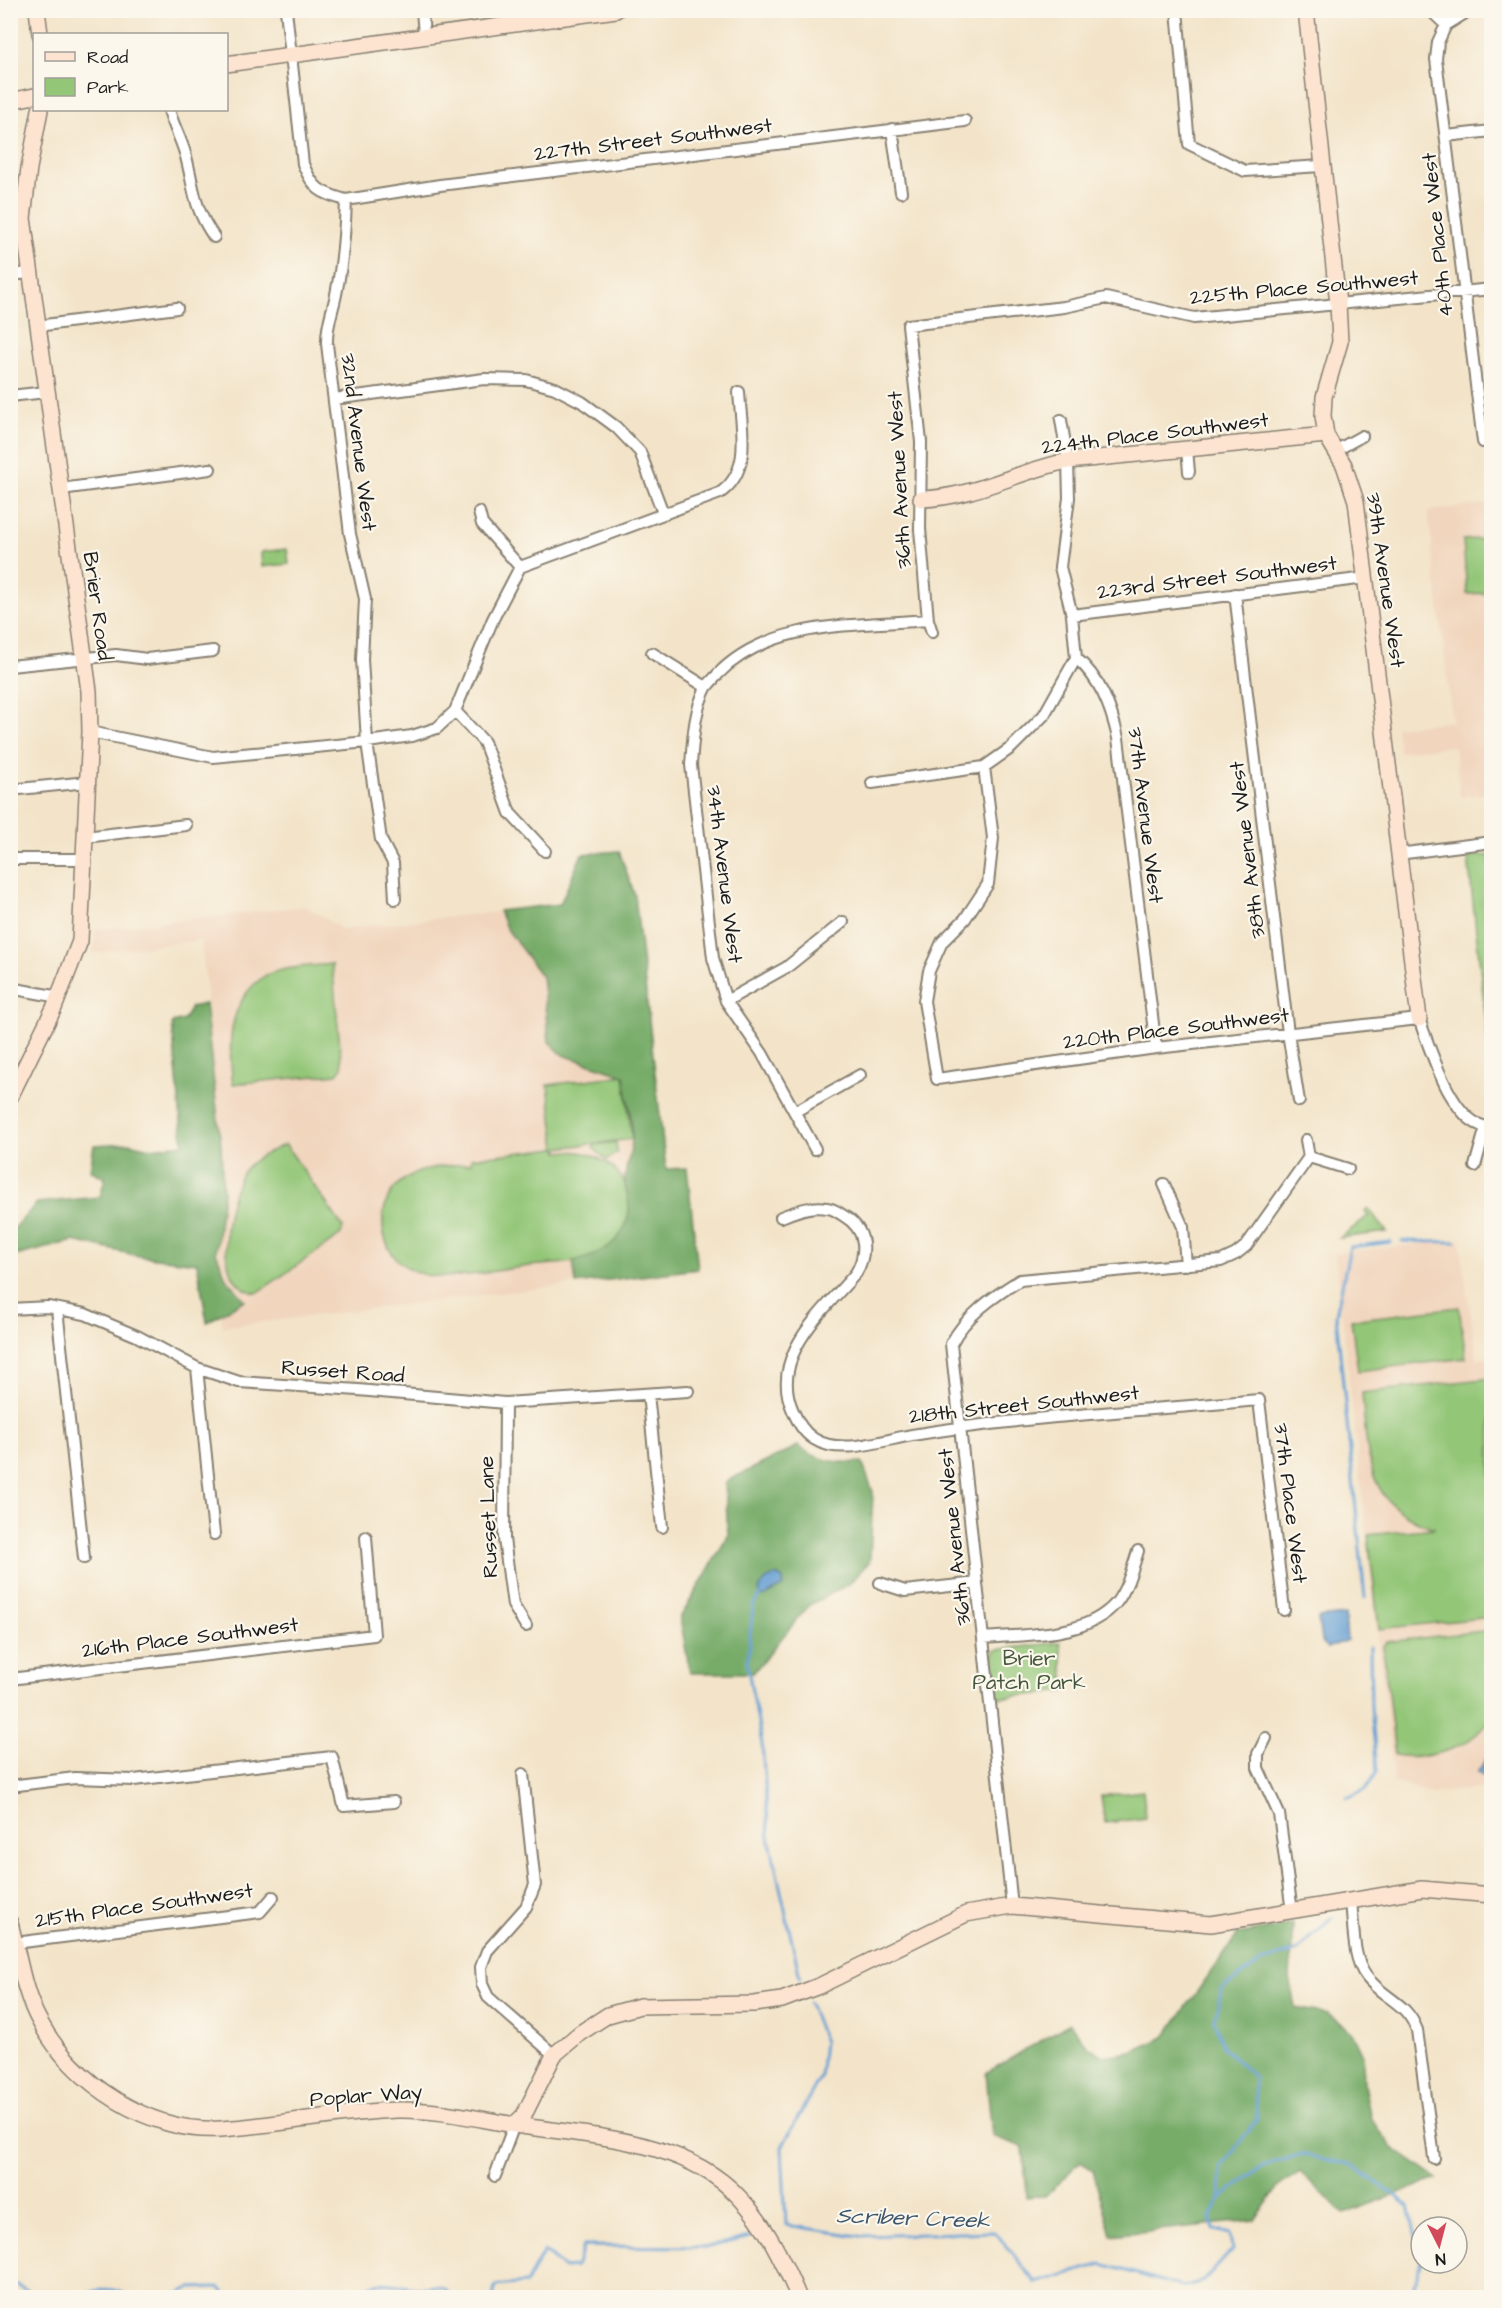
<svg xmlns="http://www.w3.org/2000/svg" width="1502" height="2308" viewBox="0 0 1502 2308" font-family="'Architects Daughter',sans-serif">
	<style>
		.built { fill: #f1d5bd }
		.green { fill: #93c677; stroke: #58714a; stroke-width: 1.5 }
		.forest { fill: #76ab68; stroke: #496442; stroke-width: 1.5 }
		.water { fill: #639ed3; stroke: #405d78; stroke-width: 1.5 }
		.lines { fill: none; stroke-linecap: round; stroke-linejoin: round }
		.stream { stroke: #639ed3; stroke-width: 3 }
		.street-casing { stroke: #888072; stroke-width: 14 }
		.secondary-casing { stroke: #888072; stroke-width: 18 }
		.street { stroke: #fff; stroke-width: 10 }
		.secondary { stroke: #fde4d1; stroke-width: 15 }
		.labels { text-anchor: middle; stroke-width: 4.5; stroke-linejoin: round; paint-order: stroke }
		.street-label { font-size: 21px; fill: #1c1c1c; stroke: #fbf7ec }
		.park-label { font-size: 21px; fill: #46583c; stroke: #fbf7ec }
		.water-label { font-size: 22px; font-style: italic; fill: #3c566e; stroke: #fbf7ec }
	</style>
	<rect width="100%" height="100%" fill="#fbf7ec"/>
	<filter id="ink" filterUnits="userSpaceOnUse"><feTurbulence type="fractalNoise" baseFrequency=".0167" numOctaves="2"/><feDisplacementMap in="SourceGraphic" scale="12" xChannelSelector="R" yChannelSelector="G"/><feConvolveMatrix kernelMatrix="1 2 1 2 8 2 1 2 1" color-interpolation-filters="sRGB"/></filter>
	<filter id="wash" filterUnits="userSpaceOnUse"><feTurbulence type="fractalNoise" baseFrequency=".008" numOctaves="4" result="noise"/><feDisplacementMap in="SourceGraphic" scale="24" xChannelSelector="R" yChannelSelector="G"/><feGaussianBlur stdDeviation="1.35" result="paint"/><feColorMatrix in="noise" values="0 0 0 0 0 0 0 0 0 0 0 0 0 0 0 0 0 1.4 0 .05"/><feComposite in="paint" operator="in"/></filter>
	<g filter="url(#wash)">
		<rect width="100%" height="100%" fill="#f3e4c9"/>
		<path class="built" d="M1491 503V793L1460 797 1454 746 1399 752 1396 727 1452 721 1428 511Z
			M635 896 666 1169 687 1168 698 1269 222 1327 207 995 201 940 93 953 96 930 305 906 342 929Z
			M1460 1239 1477 1359 1491 1357V1787L1431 1794 1394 1782 1335 1253Z"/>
		<path class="green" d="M1491 538V593L1467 594 1463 540Z
			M287 549 289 564 262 567 261 552Z
			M1491 855 1492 1068H1491L1468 857Z
			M332 964 342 1067 337 1074 233 1084C228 1046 227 1003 263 977 278 967 314 966 332 964Z
			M624 1075 632 1139 558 1148 559 1152C615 1144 657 1205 612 1244 605 1250 597 1256 589 1259 571 1264 549 1264 530 1266 502 1269 452 1281 426 1275 412 1272 397 1263 390 1250 383 1237 381 1225 384 1211 392 1168 437 1167 471 1163V1158L556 1148 548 1085Z
			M616 1142 617 1153 607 1160 593 1148 594 1145Z
			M285 1144 343 1227 341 1235 257 1293C209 1286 226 1199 243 1172 252 1158 272 1151 285 1144Z
			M1368 1208 1387 1232 1340 1238 1368 1216 1365 1211Z
			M1459 1307 1466 1358 1358 1371 1351 1320Z
			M1491 1378V1617L1379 1629 1368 1535 1435 1528C1364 1507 1368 1456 1362 1393Z
			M1491 1630C1492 1648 1496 1700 1491 1714 1477 1748 1428 1761 1395 1755L1383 1646 1386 1642Z
			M1060 1642 1066 1691 998 1698 993 1655 996 1650Z
			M1143 1791 1146 1818 1105 1823 1101 1796Z"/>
		<path class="forest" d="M619 851 635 896 666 1169 687 1168 698 1269 576 1284 573 1261C600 1257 628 1239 629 1209 630 1198 623 1187 625 1177 626 1165 631 1153 632 1140 634 1120 626 1096 624 1075L563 1055 549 1042 542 977 506 928 499 911 560 904 582 854Z
			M205 1004 221 1146 223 1193 216 1252 226 1278 245 1300 207 1322 197 1263 139 1256 74 1241 11 1257V1232L37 1203 100 1197 105 1178 90 1170 94 1145 129 1143 150 1148 183 1144 172 1023 184 1020 191 1007Z
			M798 1446C818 1461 839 1464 862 1462L873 1492 870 1561 848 1585 809 1605 753 1673H690L680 1618 728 1536 725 1482Z
			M1293 1924 1290 1978 1295 2008 1328 2014 1352 2032 1363 2055 1364 2085 1371 2119 1392 2147 1437 2179 1344 2214 1300 2172 1278 2187 1255 2220 1111 2235 1093 2171 1081 2161 1045 2196 1027 2198 1023 2147 992 2136 986 2073 1070 2023 1086 2044 1103 2056 1131 2052 1165 2037 1238 1934Z"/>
		<path class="water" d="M776 1575 783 1579V1586L764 1597 760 1595 759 1589 766 1580Z
			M1345 1615 1347 1640 1328 1648 1321 1641 1318 1618Z
			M1491 1751 1492 1780H1491L1477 1773Z"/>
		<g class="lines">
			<path class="stream" d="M1402 1241 1456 1242
				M760 1595 753 1606 747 1664 762 1744 769 1837 800 1978
				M1365 1598 1336 1315 1350 1247 1391 1242
				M1347 1798 1366 1789 1377 1772 1371 1707 1370 1647
				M809 2003 824 2042 820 2077 782 2147 786 2225 859 2236 995 2232 1036 2283 1102 2264 1183 2287 1204 2281 1232 2250 1230 2234 1214 2230 1211 2218 1220 2199 1260 2168 1301 2154 1352 2165 1409 2206 1421 2260 1412 2298
				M1220 2199 1221 2167 1257 2119 1254 2077 1224 2048 1214 2020 1222 1989 1261 1962 1298 1950 1332 1918
				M10 2281 40 2298
				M83 2298C100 2284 117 2289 135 2298
				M170 2298 190 2288 219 2287 228 2298
				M360 2298C368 2274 397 2286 414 2288 427 2289 443 2279 451 2298
				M493 2298 495 2286 526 2283 544 2251 564 2268 576 2267 583 2246 708 2247 750 2237"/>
		</g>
	</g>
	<g filter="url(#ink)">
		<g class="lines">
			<defs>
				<path id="street" d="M286 10 303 164C313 189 320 193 346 200 345 231 343 259 337 289 334 309 326 324 327 344L350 534 365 599 362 659 367 742 381 840 393 863 395 899
					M422 10 424 35
					M1177 10 1189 144 1245 171 1321 166
					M1430 10 1446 25 1470 10
					M1446 25 1438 42 1436 59 1483 442 1492 441
					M169 110C173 125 181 139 185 153 195 189 192 205 214 237
					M892 129 901 192
					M1446 136 1492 131
					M346 200 440 185 965 121
					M10 275 29 273
					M37 326 177 308
					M10 396 46 392
					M334 399 484 379 526 380 555 388 582 402 616 427 640 452 663 513
					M1061 420 1068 461 1069 498 1060 567 1072 615 1076 658C1100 678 1111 707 1118 738L1156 1048
					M1187 449 1189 472
					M1335 451 1362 436
					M61 489 210 469
					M479 512 482 524 520 567
					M1235 594 1288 1033 1299 1101
					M1072 615 1366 578
					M932 632 928 620 920 529 921 442 908 325 1064 307 1106 298 1194 318 1492 289
					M652 653 706 687
					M10 666 116 655 147 659 213 651
					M455 711 484 742 510 813 545 851
					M90 732 213 757 367 742 412 736 437 728 455 711 493 619 520 567 720 493C753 470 741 428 739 392
					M984 767 993 838 988 884 965 919 942 942 929 971 924 1001 937 1079 1156 1048 1419 1019C1430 1047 1453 1130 1492 1127
					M872 783 984 767 1011 748 1044 715 1076 658
					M10 790 87 782
					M85 837 186 825
					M1398 854 1492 842
					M10 859H84
					M10 988 59 997
					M726 1001 787 967 843 922
					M796 1111 860 1075
					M815 1149 762 1053 726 1001 713 958 691 765C693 740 694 711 706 688 709 683 715 678 718 674 770 620 858 626 928 620
					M1309 1157 1348 1169
					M1475 1166 1486 1127
					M1164 1184 1183 1227 1186 1265
					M781 1217C797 1211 811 1205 827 1208 833 1208 839 1213 844 1216 866 1229 868 1252 856 1273 823 1312 768 1356 793 1411 798 1422 803 1432 814 1439 841 1456 883 1440 912 1435 1026 1416 1143 1411 1259 1400L1284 1610
					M10 1309 48 1307 85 1314 137 1336 197 1368 239 1382 358 1390 505 1403 688 1391
					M57 1309 84 1558
					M197 1368 214 1534
					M648 1394 662 1527
					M505 1403 504 1539 513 1605 526 1626
					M880 1583 905 1591 977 1583
					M984 1638C1026 1634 1086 1638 1116 1603 1127 1589 1133 1567 1138 1551
					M10 1679 374 1635 366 1537
					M1266 1738 1258 1754V1768L1279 1814 1292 1912
					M523 1774 535 1885 526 1907 487 1951 481 1967 482 1984 488 1997 554 2055
					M10 1786 75 1778 134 1780 332 1757 344 1806 394 1802
					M1351 1902C1354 1925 1352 1958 1366 1976 1383 1999 1406 2001 1417 2030L1434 2158
					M1012 1906 951 1344C965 1316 994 1296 1020 1280L1221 1261 1236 1254 1246 1246 1309 1157 1306 1140
					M15 1943 260 1912 273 1897
					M495 2176 514 2125"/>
				<path id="secondary" d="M37 10 40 34
					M1306 10 1338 304 1340 342 1324 397 1323 416 1326 435 1344 465 1356 501 1419 1019
					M226 64 616 10
					M10 101 34 96
					M921 499C973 498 1017 471 1068 461L1326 435
					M10 1097 54 1008 80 941 90 732 89 691 23 218 29 168 40 110
					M10 1923C19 1956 23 1992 40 2022 73 2083 150 2134 221 2129 280 2125 339 2112 397 2110 443 2109 484 2121 529 2127 599 2137 687 2141 739 2197 767 2226 783 2261 799 2298
					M514 2125 524 2115 554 2055 580 2033 608 2015 640 2006 754 2004 782 2000 819 1986 966 1914 1012 1906 1211 1924 1422 1889 1492 1895"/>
			</defs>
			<use href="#street" class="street-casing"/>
			<use href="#secondary" class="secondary-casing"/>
			<use href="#street" class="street"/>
			<use href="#secondary" class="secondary"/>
		</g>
	</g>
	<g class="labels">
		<g class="street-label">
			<text transform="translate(653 139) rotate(-7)" y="7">227th Street Southwest</text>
			<text transform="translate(1437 235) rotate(-96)" y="7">40th Place West</text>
			<text transform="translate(1304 287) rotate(-5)" y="7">225th Place Southwest</text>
			<text transform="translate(1155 433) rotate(-7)" y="7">224th Place Southwest</text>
			<text transform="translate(359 442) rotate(83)" y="7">32nd Avenue West</text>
			<text transform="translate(899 480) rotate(-93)" y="7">36th Avenue West</text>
			<text transform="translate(1217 577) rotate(-7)" y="7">223rd Street Southwest</text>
			<text transform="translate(1386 580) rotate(82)" y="7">39th Avenue West</text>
			<text transform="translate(98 606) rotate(82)" y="7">Brier Road</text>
			<text transform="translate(1146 815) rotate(83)" y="7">37th Avenue West</text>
			<text transform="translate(1247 850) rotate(-97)" y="7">38th Avenue West</text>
			<text transform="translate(725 874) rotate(83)" y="7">34th Avenue West</text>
			<text transform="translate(1176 1028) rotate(-7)" y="7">220th Place Southwest</text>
			<text transform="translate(343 1371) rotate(4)" y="7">Russet Road</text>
			<text transform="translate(1024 1404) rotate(-6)" y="7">218th Street Southwest</text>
			<text transform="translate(1291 1503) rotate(83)" y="7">37th Place West</text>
			<text transform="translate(488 1517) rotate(-92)" y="7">Russet Lane</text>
			<text transform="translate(954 1537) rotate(-96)" y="7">36th Avenue West</text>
			<text transform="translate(190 1637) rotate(-7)" y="7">216th Place Southwest</text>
			<text transform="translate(144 1905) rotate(-8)" y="7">215th Place Southwest</text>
			<text transform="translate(366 2095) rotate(-4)" y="7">Poplar Way</text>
		</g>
		<g class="park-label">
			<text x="1029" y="1665">Brier<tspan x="1029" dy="24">Patch Park</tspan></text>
		</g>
		<g class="water-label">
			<text transform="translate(913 2217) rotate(2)" y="8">Scriber Creek</text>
		</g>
	</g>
	<rect width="1502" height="2308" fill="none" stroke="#fbf7ec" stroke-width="36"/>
	<rect x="33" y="33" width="195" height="78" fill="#fbf7ec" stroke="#a29f99" stroke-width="1.5"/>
	<rect x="45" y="52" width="30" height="9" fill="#fde4d1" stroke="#a29f99" stroke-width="1.5"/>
	<text x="87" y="63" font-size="18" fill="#1c1c1c">Road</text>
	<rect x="45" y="78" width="30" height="18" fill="#93c677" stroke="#a29f99" stroke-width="1.5"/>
	<text x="87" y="93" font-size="18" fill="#1c1c1c">Park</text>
	<g transform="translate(1439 2245) rotate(174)"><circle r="28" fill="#fbf7ec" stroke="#a29f99" stroke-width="1.5"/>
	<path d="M0-4.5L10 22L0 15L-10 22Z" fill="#d1495b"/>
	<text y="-9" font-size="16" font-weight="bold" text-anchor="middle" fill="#1c1c1c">N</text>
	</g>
</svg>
